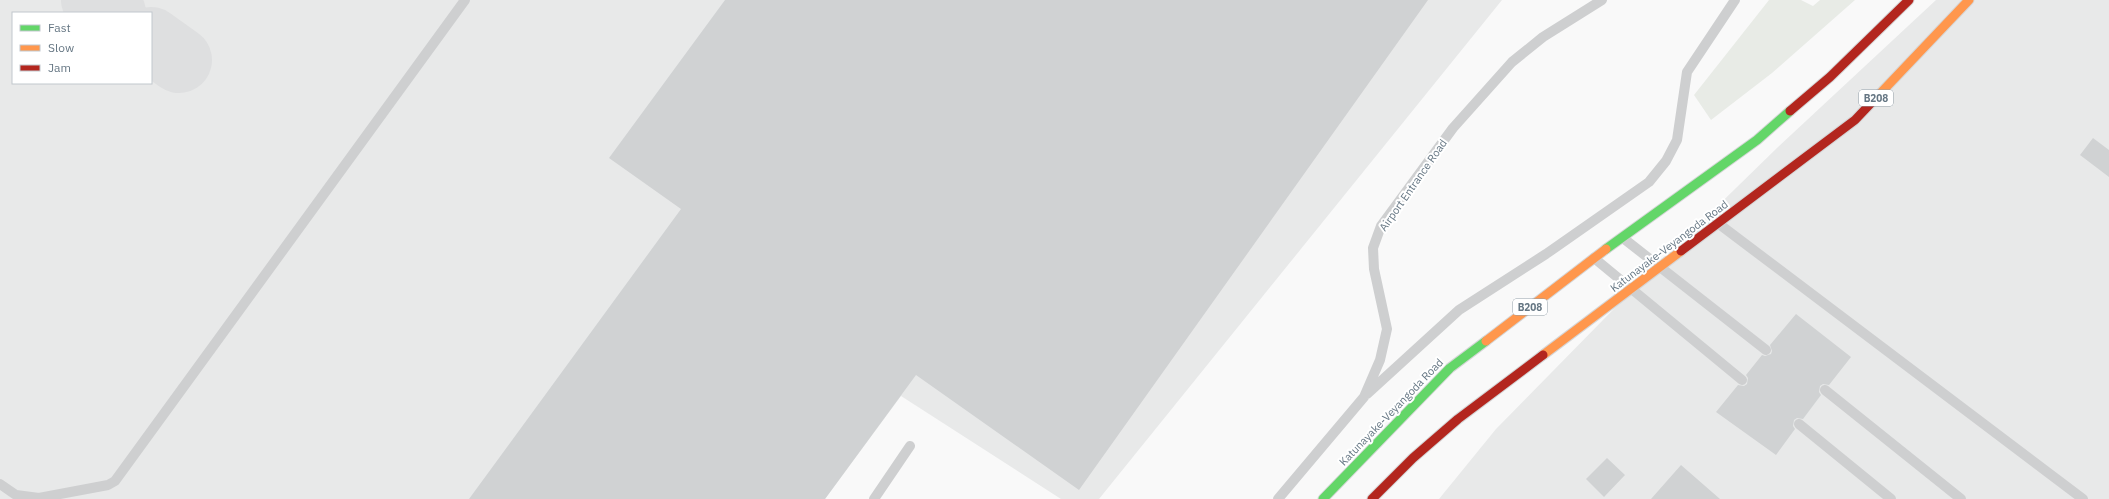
<svg xmlns="http://www.w3.org/2000/svg" width="2109" height="499" viewBox="0 0 2109 499" font-family="'IBM Plex Sans',sans-serif">
	<style>
		.built { fill: #e8e9e9; fill-rule: evenodd }
		.green { fill: #e8ebe6 }
		.lines { fill: none; stroke-linecap: round; stroke-linejoin: round }
		.taxiway { stroke: #dedfe0; stroke-width: 66 }
		.building { fill: #d0d2d3 }
		.fast-casing { stroke: #d5d6d7; stroke-width: 11 }
		.slow-casing { stroke: #d5d6d7; stroke-width: 11 }
		.jam-casing { stroke: #d5d6d7; stroke-width: 11 }
		.lane { stroke: #cecfd0; stroke-width: 10 }
		.fast { stroke: #63d668; stroke-width: 9 }
		.slow { stroke: #ff974d; stroke-width: 9 }
		.jam { stroke: #b3261e; stroke-width: 9 }
		.labels { text-anchor: middle; stroke-width: 4; stroke-linejoin: round; paint-order: stroke }
		.shield { fill: #fff; stroke: #939fa8; stroke-width: 1 }
		.shield-label { font-size: 10px; font-weight: bold; fill: #657683 }
		.street-label { font-size: 11px; fill: #657683; stroke: #fff }
	</style>
	<rect width="100%" height="100%" fill="#f9f9f9"/>
	<path class="built" d="M0 0H1502L1099 499H1061L901 396 825 499H0ZM13 13H151V83H13Z
		M1936 0H2109V499H1439L1496 429 1654 268 1778 147Z"/>
	<path class="green" d="M1769 0H1801L1813 6 1820 0H1855L1772 73 1711 120 1694 95Z"/>
	<g class="lines">
		<path class="taxiway" d="M94 0 113 13
			M151 40 179 60"/>
	</g>
	<path class="building" d="M725 0H1428L1079 490 916 375 825 499H469L681 209 609 158Z
		M2093 138 2109 150V177L2080 155Z
		M1796 314 1851 357 1829 385 1823 384 1820 386 1819 392 1821 395 1803 419 1797 418 1794 420 1793 426 1795 429 1776 455 1716 412 1738 385 1744 386 1747 384 1748 378 1746 375 1762 355 1765 356 1771 354 1772 351 1770 345Z
		M1607 458 1625 475 1604 497 1586 479Z
		M1681 465 1720 499H1651Z"/>
	<g class="lines">
		<defs>
			<path id="fast" d="M1606 249 1757 140 1790 111
				M1323 499 1450 368 1486 341"/>
			<path id="slow" d="M1874 100 1969 0
				M1486 341 1606 249
				M1543 355 1681 251"/>
			<path id="jam" d="M1790 111 1830 77 1909 0
				M1681 251 1855 120 1874 100
				M1372 499 1413 458 1458 419 1543 355"/>
		</defs>
		<use href="#fast" class="fast-casing"/>
		<use href="#slow" class="slow-casing"/>
		<use href="#jam" class="jam-casing"/>
		<path class="lane" d="M1719 224 2083 499
			M1623 238 1766 350
			M1594 258 1742 380
			M1825 390 1961 499
			M1367 394 1459 310 1546 254 1649 182 1666 161 1677 140 1687 72 1735 0
			M1799 424 1891 499
			M0 484 16 495 39 498 108 485 115 481 465 0
			M874 499 910 446
			M1278 499 1364 397 1380 360 1387 329 1374 269 1373 248 1381 226 1453 128 1512 62 1543 37 1602 0"/>
		<use href="#fast" class="fast"/>
		<use href="#slow" class="slow"/>
		<use href="#jam" class="jam"/>
	</g>
	<g class="labels">
		<g class="shield">
			<rect x="1859" y="90" width="34" height="16" rx="3"/>
			<rect x="1513" y="299" width="34" height="16" rx="3"/>
		</g>
		<g class="shield-label">
			<text x="1876" y="102">B208</text>
			<text x="1530" y="311">B208</text>
		</g>
		<g class="street-label">
			<text transform="translate(1413 185) rotate(-55)" y="4">Airport Entrance Road</text>
			<text transform="translate(1669 246) rotate(-37)" y="4">Katunayake-Veyangoda Road</text>
			<text transform="translate(1391 412) rotate(-46)" y="4">Katunayake-Veyangoda Road</text>
		</g>
	</g>
	<rect x="12" y="12" width="140" height="72" fill="#ffffff" stroke="#c1c8cd"/>
	<rect x="20" y="25" width="20" height="6" fill="#63d668" stroke="#c1c8cd"/>
	<text x="48" y="32" font-size="12" fill="#657683">Fast</text>
	<rect x="20" y="45" width="20" height="6" fill="#ff974d" stroke="#c1c8cd"/>
	<text x="48" y="52" font-size="12" fill="#657683">Slow</text>
	<rect x="20" y="65" width="20" height="6" fill="#b3261e" stroke="#c1c8cd"/>
	<text x="48" y="72" font-size="12" fill="#657683">Jam</text>
</svg>
